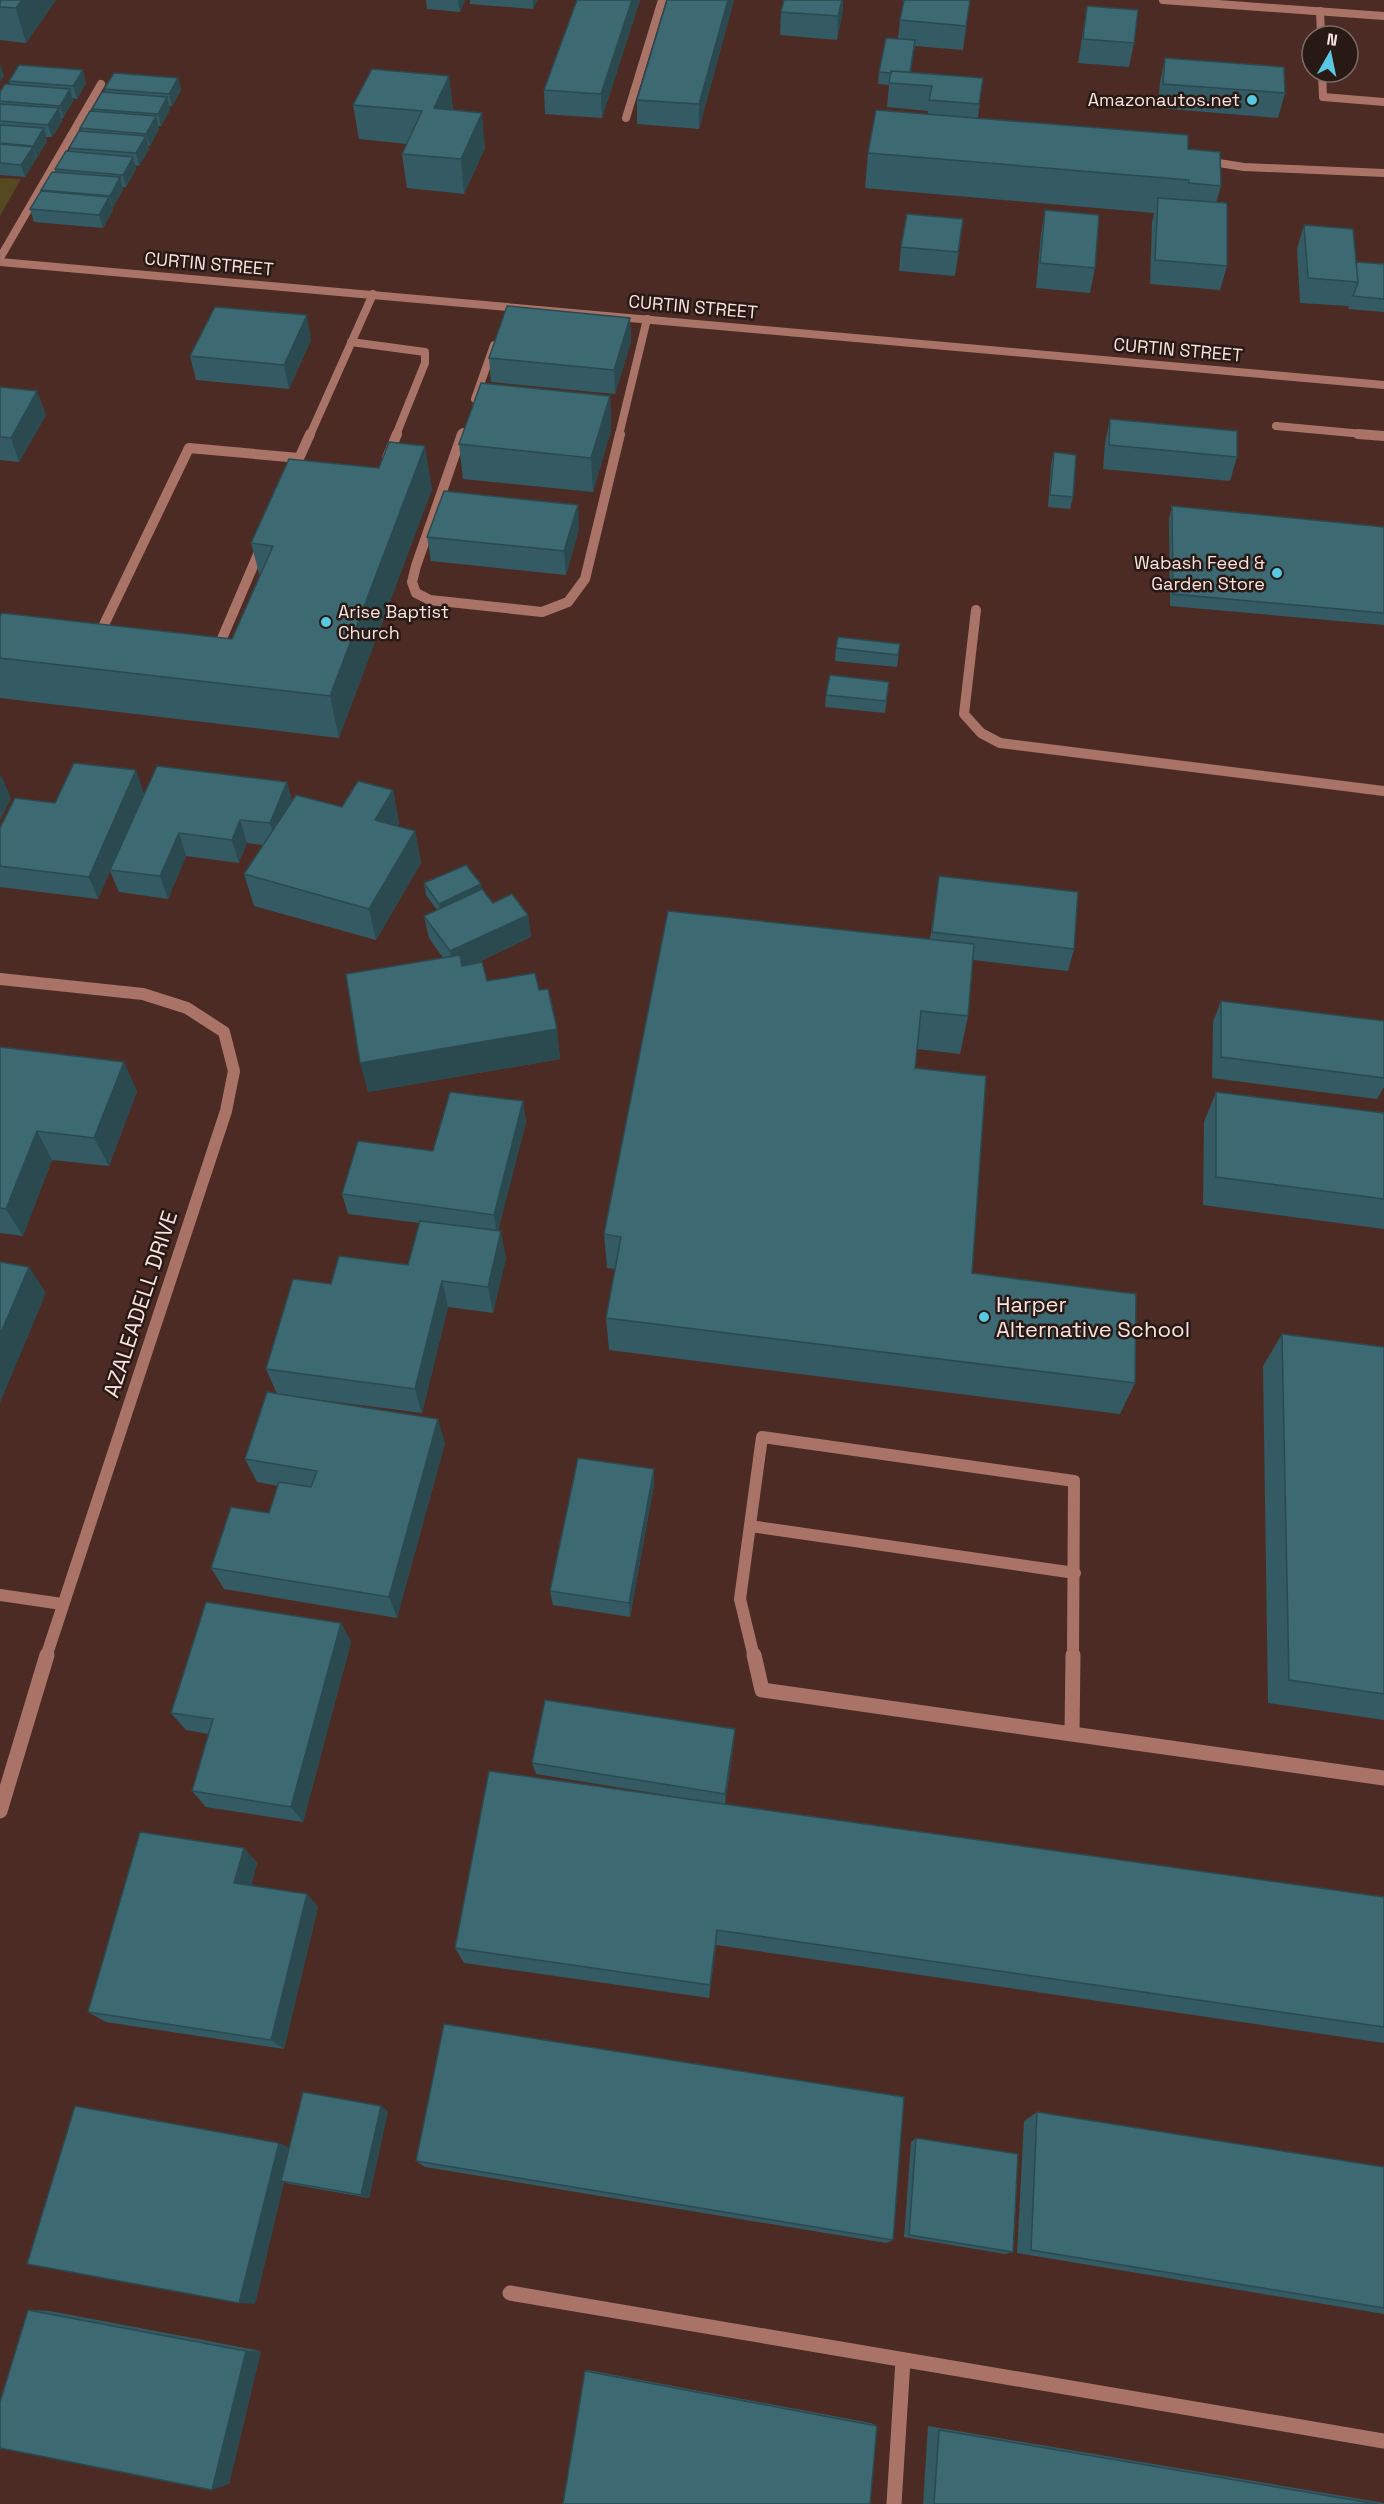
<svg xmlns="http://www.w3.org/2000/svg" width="1384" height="2504" viewBox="0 0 1384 2504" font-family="'Space Grotesk',sans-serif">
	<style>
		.green { fill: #544920 }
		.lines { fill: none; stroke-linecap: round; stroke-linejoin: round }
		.service-far3 { stroke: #a97467; stroke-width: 8 }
		.service-far2 { stroke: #a97467; stroke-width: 10 }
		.service-far1 { stroke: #a97467; stroke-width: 12 }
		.service { stroke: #a97467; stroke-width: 15 }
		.minor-far2 { stroke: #a97467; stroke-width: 8 }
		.minor-far1 { stroke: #a97467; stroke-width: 12 }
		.minor { stroke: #a97467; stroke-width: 15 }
		.tertiary { stroke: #a97467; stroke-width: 8 }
		.wall { fill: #345a63 }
		.shaded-wall { fill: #2b4a50 }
		.building { fill: #3d6973; stroke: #2b4a50; stroke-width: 1.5 }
		.poi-dot { fill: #57c9e2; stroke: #281915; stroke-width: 2 }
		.labels { text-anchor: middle; stroke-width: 5; stroke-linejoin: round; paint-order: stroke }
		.far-poi-label { font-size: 18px; fill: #f9e3de; stroke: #281915; text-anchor: end }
		.far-street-label { font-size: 18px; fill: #f9e3de; stroke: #281915 }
		.street-label { font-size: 22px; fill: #f9e3de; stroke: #281915 }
		.poi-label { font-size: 22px; fill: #f9e3de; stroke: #281915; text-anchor: start }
	</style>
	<rect width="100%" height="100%" fill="#4c2b24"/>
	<path class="green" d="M0 178 21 179 0 216Z"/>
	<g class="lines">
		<path class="service-far3" d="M1320 11 1321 36
			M1322 72 1323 97 1384 102
			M1206 161 1244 167 1384 173
			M0 258 101 84
			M351 342 425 352V363L396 435
			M475 399 494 345
			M1276 426 1374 435
			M310 435 373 294
			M462 435 463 432
			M619 435 647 319"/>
		<path class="service-far2" d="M462 434 416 566 412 582 416 593 430 600 542 612 568 602 585 579 620 434
			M1358 434 1384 436
			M387 458 397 434
			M292 474 310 434
			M976 610 964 714 981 733 1000 743 1384 791
			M102 636 99 635 189 448 299 458
			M212 647 218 648 262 545"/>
		<path class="service-far1" d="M750 1526 1075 1573
			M754 1657 740 1599 762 1437 1074 1481 1073 1657"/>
		<path class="service" d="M754 1655 762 1690 1072 1734
			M1072 1734 1384 1778
			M1072 1734 1073 1655
			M510 2293 1384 2441
			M894 2504 903 2360"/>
		<path class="minor-far2" d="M626 118 662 0
			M0 262 1384 385"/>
		<path class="minor-far1" d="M0 979 143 994 187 1008 224 1032 234 1071 226 1111 46 1657
			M0 1595 62 1604"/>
		<path class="minor" d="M0 1811 47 1655"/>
		<path class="tertiary" d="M1163 0 1384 16"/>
	</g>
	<path class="wall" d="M0 0H56L26 43 0 40Z
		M426 0H465L460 12 427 9Z
		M470 0H537L533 9 470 4Z
		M640 0 602 118 545 114 544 90Z
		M734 0 699 129 637 124V100Z
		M784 0H843L842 16 837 40 780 35 781 12Z
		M970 0 963 50 915 46 911 72 983 78 978 118 1188 149 1221 186 1216 203 1227 266 1220 290 1150 284 1152 222 1154 213 865 188 868 153 928 114V111L887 107 889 85 878 84 879 72 898 39 900 20Z
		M1087 6 1134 43 1129 67 1078 63Z
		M1165 58 1285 93 1278 118 1158 108 1160 82Z
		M449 76 453 110 485 148 464 194 407 188 402 154 407 144 359 139 353 105Z
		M178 78 181 90 172 106H169L170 110 161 126H158L159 129 150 146H148L149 149 139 166 135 165 136 169 126 187H122L123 190 112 208 113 210 103 228 34 222 30 209 41 191V190L56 172 55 169 70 152 69 148 81 131 80 128 92 112V109L105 92 104 89Z
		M9 81 86 83 77 99 72 98 73 101 63 118H62V121L52 137H46L47 141 25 177 0 175V92L10 84Z
		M1045 210 1095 268 1090 293 1036 288 1041 234Z
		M1304 225 1356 262 1384 264V312L1348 309 1349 306 1300 303 1297 249Z
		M960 244 955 276 899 271 901 247Z
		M630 318 631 342 615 394 491 382 489 358Z
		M311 340 289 389 196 380 190 356Z
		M0 387 46 415 19 462 0 460Z
		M610 396 611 430 593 492 463 479 459 444Z
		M1110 419 1237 457 1230 481 1103 469 1105 443Z
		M1054 452 1073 497 1070 509 1048 507 1051 465Z
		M432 489 339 738 0 698V616L232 639 260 577 251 543Z
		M1172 506 1384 527V625L1170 606 1169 519Z
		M579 529 566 575 431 561 427 537Z
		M900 644 897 667 835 661 836 648Z
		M889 682 885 713 825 707 826 695Z
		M287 782 292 801 342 807 393 790 399 823 398 826 415 831 421 863 376 940 254 906 244 874 263 845 247 843 239 863 186 856 168 899 119 892 110 871 98 899 0 887V828L55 803 144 793Z
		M939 876 1074 949 1068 971 973 960 968 1016 960 1054 917 1049 915 1068 972 1273 1135 1383 1120 1414 609 1350 606 1318 615 1269 607 1268 604 1234 930 939Z
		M424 883 481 884 482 890 493 903 528 915 531 937 474 964 487 981 539 990 557 1029 560 1059 368 1092 443 958 429 938 424 916 437 910 426 895Z
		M1221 1001 1384 1021V1087L1377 1099 1212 1078 1213 1022Z
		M0 1047 137 1091 109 1166 52 1160 23 1236 0 1233Z
		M1216 1092 1384 1113V1229L1203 1205 1204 1122Z
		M523 1101 526 1122 498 1231 506 1258 493 1313 448 1307 422 1413 290 1396 445 1443 397 1618 224 1589 211 1568 269 1513 278 1486 257 1482 245 1459 277 1394 266 1369 331 1284 408 1265 419 1223 348 1214 342 1194 433 1151Z
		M1282 1334 1384 1347V1720L1268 1703 1263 1366Z
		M654 1469V1485L630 1617 553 1605 550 1591Z
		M341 1623 351 1642 303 1822 206 1807 192 1791 209 1734 186 1730 171 1713Z
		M735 1729 734 1742 725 1804 1384 1897V2043L716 1945 709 1998 464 1963 455 1948 696 1800 536 1774 532 1763Z
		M244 1848 257 1863 251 1886 307 1894 318 1907 284 2049 106 2022 88 2012Z
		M388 2111 369 2198 290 2184 284 2182 255 2304 289 2147Z
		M1037 2112 1384 2167V2314L1017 2253 1024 2121Z
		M916 2138 1013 2252 1005 2254 904 2237 911 2142Z
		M416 2161 893 2240 886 2243 425 2167Z
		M28 2310 50 2311 261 2351 229 2484Z
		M588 2370 871 2423 877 2426 585 2371Z
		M928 2426 1384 2503V2504H923Z"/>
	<path class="shaded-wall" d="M22 0H56L26 43 16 8Z
		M458 0H465L460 12Z
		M533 0H537L533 9Z
		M632 0H640L602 118 601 94Z
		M728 0H734L699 129V104Z
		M842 0H843L842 16 837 40 838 16Z
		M970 0 967 23 963 50 966 26Z
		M915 40 914 53 908 87 909 74Z
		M0 63 4 76 0 82Z
		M83 70 86 83 77 99 73 86Z
		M449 76 453 111 434 108Z
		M178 78 181 90 172 106 169 94Z
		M70 89 73 101 63 118 60 106Z
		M167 97 170 110 161 126 158 114Z
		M59 108 62 121 52 137 48 125Z
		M482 113 485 148 464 194 461 159Z
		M156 116 159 129 150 146 146 134Z
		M44 128 47 141 37 158 33 146Z
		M146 136 149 149 139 166 136 153Z
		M33 147 36 159 25 177 21 165Z
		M133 157 136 169 126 187 123 175Z
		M120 177 123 190 113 208 110 196Z
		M109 197 113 210 103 228 99 215Z
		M963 219 960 244 955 276 958 252Z
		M307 315 311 340 289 389 284 365Z
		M630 318 631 342 615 394 614 370Z
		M37 391 46 415 19 462 11 438Z
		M610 396 611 430 593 492 591 458Z
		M425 446 432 489 339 738 330 696Z
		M578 505 579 529 566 575 564 551Z
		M136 770 144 793 98 899 89 877Z
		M1 775 11 798 0 821V777Z
		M287 782 293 805 277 846 270 823Z
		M393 790 399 823 382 852 375 820Z
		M240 820 247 843 239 863 232 840Z
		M415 831 421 863 376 940 369 909Z
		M179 833 186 856 168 899 160 876Z
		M481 884 482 895 441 915 439 904Z
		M528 915 531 937 454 973 450 951Z
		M557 1029 560 1059 368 1092 360 1063Z
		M124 1062 137 1091 109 1166 94 1138Z
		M523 1101 526 1122 497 1234 494 1215Z
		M37 1131 52 1160 23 1236 6 1209Z
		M501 1231 506 1258 493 1313 488 1287Z
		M29 1267 46 1293 0 1403V1335Z
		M442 1281 448 1307 422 1413 415 1389Z
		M438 1419 445 1443 397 1618 389 1597Z
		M654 1469V1485L630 1617 629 1603Z
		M341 1623 351 1642 303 1822 291 1807Z
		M735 1729 734 1742 725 1805V1794Z
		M244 1848 257 1863 248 1897 234 1883Z
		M307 1894 318 1907 284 2049 271 2040Z
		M717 1930 716 1945 709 1998 710 1985Z
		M381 2106 388 2111 369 2198 361 2195Z
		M279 2143 293 2149 281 2181 284 2182 255 2304 239 2303Z
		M246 2351H261L229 2484 212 2490Z"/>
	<path class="building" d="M0 0H22L16 8 0 7Z
		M577 0H632L601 94 544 90Z
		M667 0H728L699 104 637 100Z
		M784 0H842L838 16 781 12Z
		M904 0H970L966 26 900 20Z
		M1087 6 1138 10 1134 43 1083 39Z
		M886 38 915 40 910 72 891 71V73L879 72Z
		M1165 58 1284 67 1285 93 1163 84Z
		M19 65 83 70 73 86 9 81Z
		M372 69 449 76 434 108 482 113 461 159 402 154 422 111 353 105Z
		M891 71 983 78 979 104 929 100 932 86 889 83Z
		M114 73 178 78 169 94 104 89Z
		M5 84 70 89 60 106 0 101V92Z
		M102 92 167 97 158 114 92 109Z
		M0 104 59 108 48 125 0 121Z
		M876 110 1188 135V149L1220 152 1221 186 1189 183V180L868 153Z
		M90 111 156 116 146 134 80 128Z
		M0 125 44 128 33 146 0 143Z
		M79 131 146 136 136 153 69 148Z
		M0 144 33 147 21 165 0 163Z
		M66 151 133 157 123 175 55 169Z
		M52 172 120 177 110 196 41 190Z
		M41 191 109 197 99 215 30 209Z
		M1158 198 1227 203V266L1155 260Z
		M1045 210 1099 215 1095 268 1040 263Z
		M907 214 963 219 958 252 901 247Z
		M1304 225 1353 229 1358 282 1308 278Z
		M1356 262 1384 264V299L1352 296 1354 294 1358 282Z
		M507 306 630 318 614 370 489 358Z
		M215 307 307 315 284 365 190 356Z
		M481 383 610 396 591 458 459 444Z
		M0 387 37 391 11 438 0 437Z
		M1110 419 1237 431V457L1109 445Z
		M389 442 425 446 330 696 0 658V616L2 613 232 639 273 546 251 543 289 459 379 468Z
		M1054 452 1076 455 1073 497 1050 495Z
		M444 491 578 505 564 551 427 537Z
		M1172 506 1384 527V613L1173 594Z
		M838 637 900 644 898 655 836 648Z
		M830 675 889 682 886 701 826 695Z
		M74 763 136 770 89 877 0 866V828L15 798 55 803Z
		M157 766 287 782 270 823 240 820 232 840 179 833 160 876 110 870Z
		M358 781 393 790 375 820 415 831 369 909 244 874 296 795 342 807Z
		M466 865 481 884 439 904 424 883Z
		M939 876 1078 892 1074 949 932 932Z
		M482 889 493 903 512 894 528 915 450 951 424 916Z
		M668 911 974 944 968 1016 921 1011 915 1068 986 1076 972 1273 1136 1294 1135 1383 606 1318 621 1237 604 1234Z
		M460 955 462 966 482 962 487 981 535 973 539 990 548 989 557 1029 360 1063 346 974Z
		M1221 1001 1384 1021V1078L1221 1057Z
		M0 1047 124 1062 94 1138 37 1131 6 1209 0 1208Z
		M450 1092 523 1101 494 1215 342 1194 358 1141 433 1151Z
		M1216 1092 1384 1113V1199L1216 1177Z
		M420 1221 501 1231 488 1287 442 1281 415 1389 266 1369 293 1279 331 1284 339 1256 408 1265Z
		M0 1262 29 1267 0 1335Z
		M1282 1334 1384 1347V1694L1289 1680Z
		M267 1392 438 1419 389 1597 211 1568 231 1507 269 1513 279 1482 311 1487 317 1471 245 1459Z
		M578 1458 654 1469 629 1603 550 1591Z
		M206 1602 341 1623 291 1807 192 1791 213 1719 171 1713Z
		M545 1700 735 1729 725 1794 532 1763Z
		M489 1771 1384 1897V2027L717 1930 710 1985 455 1948Z
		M140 1832 244 1848 234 1883 307 1894 271 2040 88 2012Z
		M444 2024 904 2097 893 2240 416 2161Z
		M303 2092 381 2106 361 2195 281 2181Z
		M75 2106 279 2143 239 2303 27 2264Z
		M1037 2112 1384 2167V2308L1031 2250Z
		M916 2138 1018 2154 1013 2252 909 2235Z
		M28 2310 246 2351 212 2490 0 2448V2402Z
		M585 2371 877 2426 870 2504H563Z
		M939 2430 1377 2504H934Z"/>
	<g class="poi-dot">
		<circle cx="1252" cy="100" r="6"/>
		<circle cx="1277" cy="573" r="6"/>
		<circle cx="326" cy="622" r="6"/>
		<circle cx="984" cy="1317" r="6"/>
	</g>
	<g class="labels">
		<g class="far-poi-label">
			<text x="1240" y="106">Amazonautos.net</text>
			<text x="1265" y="569">Wabash Feed &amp;<tspan x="1265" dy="21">Garden Store</tspan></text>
			<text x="338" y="618" text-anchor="start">Arise Baptist<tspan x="338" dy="21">Church</tspan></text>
		</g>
		<g class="far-street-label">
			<text transform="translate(209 264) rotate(5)" y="6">CURTIN STREET</text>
			<text transform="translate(693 307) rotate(5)" y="6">CURTIN STREET</text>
			<text transform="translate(1178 350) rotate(5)" y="6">CURTIN STREET</text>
		</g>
		<g class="street-label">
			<text transform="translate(140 1304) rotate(-72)" y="8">AZALEADELL DRIVE</text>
		</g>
		<g class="poi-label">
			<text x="996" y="1312">Harper<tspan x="996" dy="25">Alternative School</tspan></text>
		</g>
	</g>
	<g transform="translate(1330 54) rotate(9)"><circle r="28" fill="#281915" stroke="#7c6a65" stroke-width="1.5"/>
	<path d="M0-4.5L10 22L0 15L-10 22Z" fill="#57c9e2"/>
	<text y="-9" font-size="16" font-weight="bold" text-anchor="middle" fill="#f9e3de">N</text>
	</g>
</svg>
